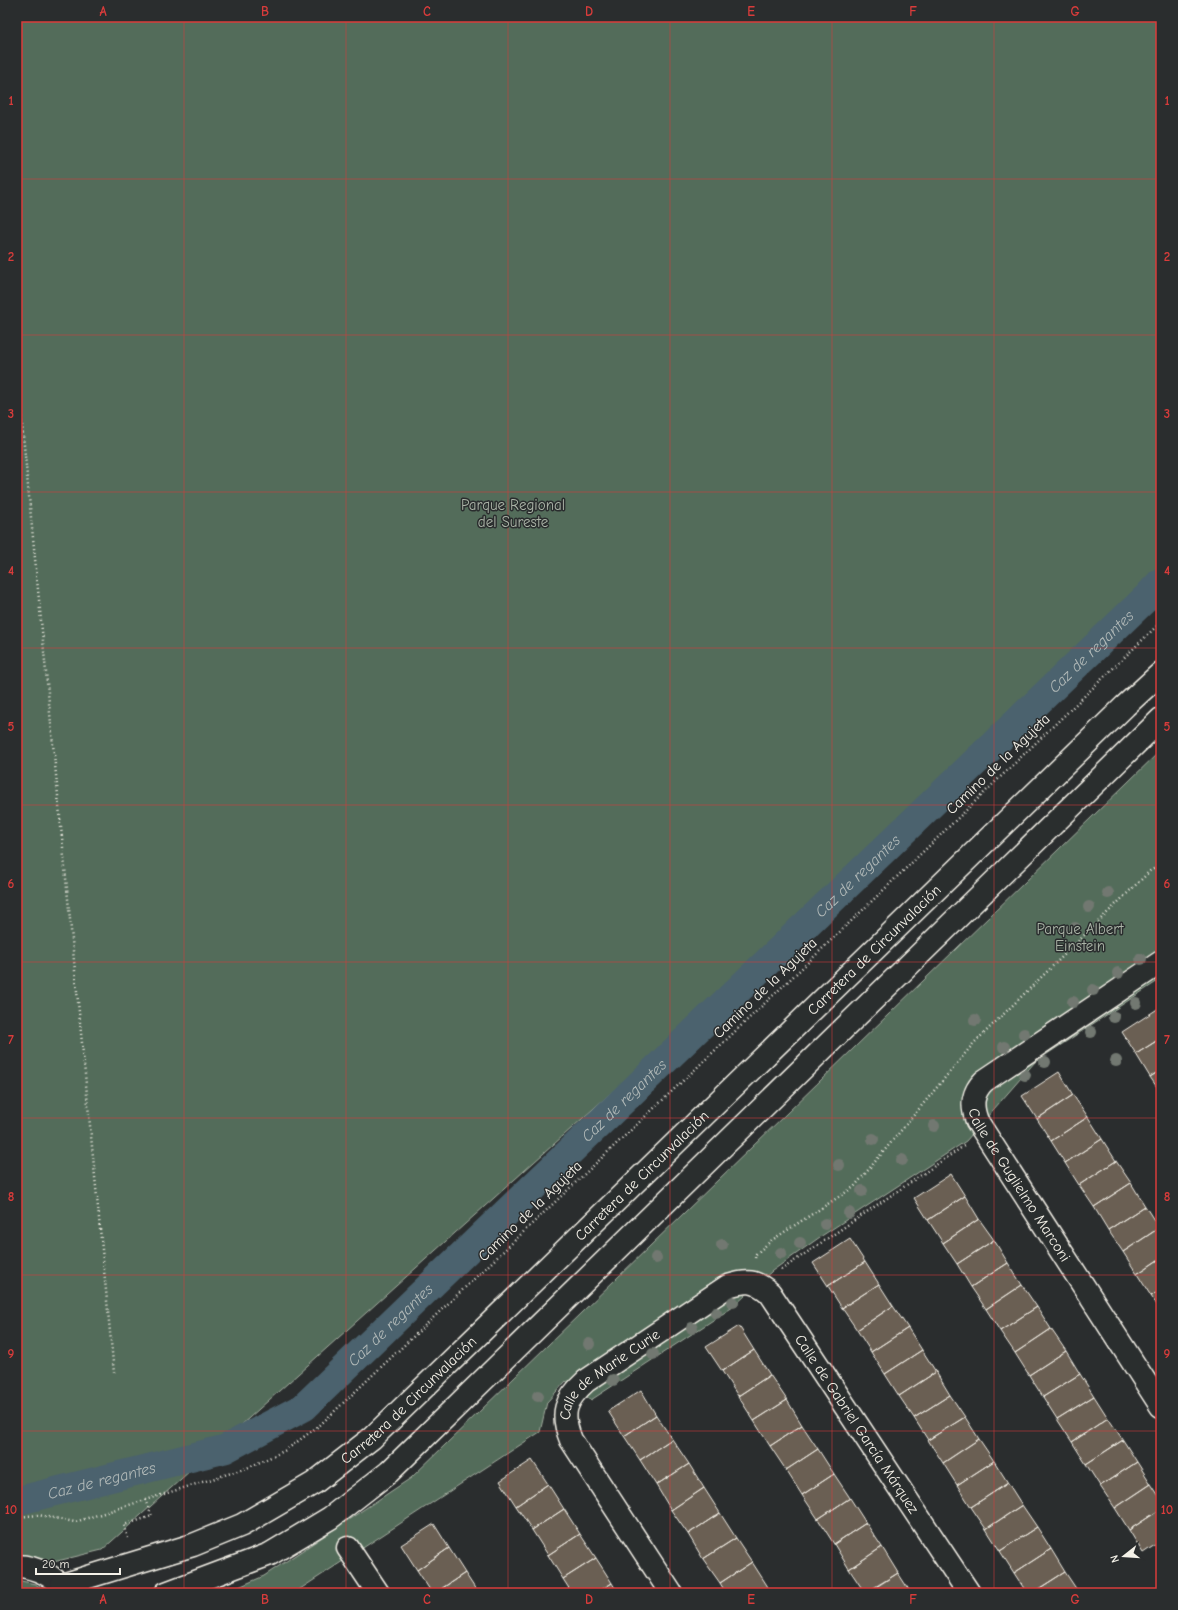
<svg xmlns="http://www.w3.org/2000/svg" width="1178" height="1610" viewBox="0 0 1178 1610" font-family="'Comic Neue',sans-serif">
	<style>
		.green { fill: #536c5a; stroke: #a4aea1 }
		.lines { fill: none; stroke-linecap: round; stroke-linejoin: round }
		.canal { stroke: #4b626e; stroke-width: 29 }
		.building { fill: #6b5e52; stroke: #f4f1e8 }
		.minor-casing { stroke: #f4f1e8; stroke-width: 25 }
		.primary-casing { stroke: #f4f1e8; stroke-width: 25 }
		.path { stroke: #f4f1e8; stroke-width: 2.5; stroke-dasharray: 1 3; stroke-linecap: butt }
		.minor { stroke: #2a2d2e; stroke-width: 22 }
		.primary { stroke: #2a2d2e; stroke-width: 22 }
		.tree { fill: #727871 }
		.grid { fill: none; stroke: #d93c3b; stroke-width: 1; stroke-opacity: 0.55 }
		.labels { text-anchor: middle; stroke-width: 3; stroke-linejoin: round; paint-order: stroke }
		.park-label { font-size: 15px; fill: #acb5a8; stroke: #2a2d2e }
		.street-label { font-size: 15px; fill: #f4f1e8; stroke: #2a2d2e }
		.water-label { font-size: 16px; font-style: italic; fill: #b0b8b7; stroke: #2a2d2e }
		.neatline { fill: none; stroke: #d93c3b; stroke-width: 1.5 }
		.grid-label { font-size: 13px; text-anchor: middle; font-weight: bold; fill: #d93c3b }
	</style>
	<rect width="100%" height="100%" fill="#2a2d2e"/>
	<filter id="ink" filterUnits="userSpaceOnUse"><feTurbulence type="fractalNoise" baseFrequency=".025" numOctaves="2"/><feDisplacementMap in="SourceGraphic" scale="8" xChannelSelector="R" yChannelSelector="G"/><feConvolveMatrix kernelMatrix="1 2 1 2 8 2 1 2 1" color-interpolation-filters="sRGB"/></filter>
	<g filter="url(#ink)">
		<path class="green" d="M17 17H1161V599L102 1550 17 1571Z
			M1161 750V979L1035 1062 966 1141 820 1237 772 1271 733 1307 591 1400 566 1381 547 1402 540 1432 294 1593H225L264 1576 411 1478Z
			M17 1580 35 1584 49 1593H17Z"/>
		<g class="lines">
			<path class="canal" id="s1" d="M17 1501 225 1449 304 1407 1147 597 1161 582"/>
		</g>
		<path class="building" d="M1159 1008 1161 1012V1038L1136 1054 1122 1032Z
			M1161 1038V1070L1150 1077 1136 1054Z
			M1161 1070V1093L1150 1077Z
			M1059 1072 1073 1095 1037 1119 1022 1096Z
			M1073 1095 1088 1117 1051 1141 1037 1119Z
			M1088 1117 1102 1139 1065 1163 1051 1141Z
			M1102 1139 1116 1161 1079 1185 1065 1163Z
			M1116 1161 1131 1183 1094 1207 1079 1185Z
			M951 1174 965 1196 928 1220 914 1198Z
			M1131 1183 1145 1206 1108 1230 1094 1207Z
			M965 1196 979 1219 943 1243 928 1220Z
			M1145 1206 1159 1228 1123 1252 1108 1230Z
			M979 1219 994 1240 957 1264 943 1243Z
			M1159 1228 1161 1231V1258L1137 1274 1123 1252Z
			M850 1239 865 1262 828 1286 813 1263Z
			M994 1240 1008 1263 971 1287 957 1264Z
			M1161 1258V1290L1151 1296 1137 1274Z
			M865 1262 879 1284 842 1308 828 1286Z
			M1008 1263 1022 1285 986 1309 971 1287Z
			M879 1284 893 1306 857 1330 842 1308Z
			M1022 1285 1037 1307 1000 1331 986 1309Z
			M1161 1290V1311L1151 1296Z
			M893 1306 908 1328 871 1352 857 1330Z
			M1037 1307 1051 1329 1015 1353 1000 1331Z
			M739 1326 754 1350 722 1371 706 1347Z
			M908 1328 922 1350 885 1374 871 1352Z
			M1051 1329 1066 1351 1029 1375 1015 1353Z
			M754 1350 770 1375 738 1396 722 1371Z
			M922 1350 936 1372 899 1396 885 1374Z
			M1066 1351 1080 1374 1043 1397 1029 1375Z
			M936 1372 950 1395 914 1418 899 1396Z
			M1080 1374 1094 1396 1057 1419 1043 1397Z
			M770 1375 787 1400 754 1421 738 1396Z
			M641 1390 656 1415 624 1436 608 1411Z
			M950 1395 965 1417 928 1440 914 1418Z
			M1094 1396 1108 1418 1072 1442 1057 1419Z
			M787 1400 802 1425 770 1446 754 1421Z
			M656 1415 672 1439 640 1460 624 1436Z
			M965 1417 979 1439 943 1463 928 1440Z
			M1108 1418 1123 1440 1086 1464 1072 1442Z
			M802 1425 818 1449 786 1470 770 1446Z
			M672 1439 689 1464 656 1485 640 1460Z
			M979 1439 994 1461 957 1485 943 1463Z
			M1123 1440 1137 1462 1100 1486 1086 1464Z
			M818 1449 834 1474 802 1495 786 1470Z
			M532 1460 548 1484 516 1506 500 1481Z
			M994 1461 1008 1483 971 1507 957 1485Z
			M1137 1462 1151 1484 1115 1508 1100 1486Z
			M689 1464 704 1488 671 1510 656 1485Z
			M834 1474 850 1498 818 1519 802 1495Z
			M1008 1483 1022 1505 986 1529 971 1507Z
			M548 1484 564 1509 532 1530 516 1506Z
			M1151 1484 1161 1499V1509L1129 1530 1115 1508Z
			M704 1488 720 1513 688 1534 671 1510Z
			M850 1498 866 1523 834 1544 818 1519Z
			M1022 1505 1037 1527 1000 1551 986 1529Z
			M564 1509 580 1534 548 1555 532 1530Z
			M1161 1509V1541L1143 1553 1129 1530Z
			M720 1513 736 1538 703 1559 688 1534Z
			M866 1523 882 1547 849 1569 834 1544Z
			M434 1524 449 1548 417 1570 401 1545Z
			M1037 1527 1051 1549 1014 1573 1000 1551Z
			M580 1534 596 1558 563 1579 548 1555Z
			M736 1538 752 1562 720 1583 703 1559Z
			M882 1547 898 1573 865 1593 849 1569Z
			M449 1548 465 1573 435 1593H432L417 1570Z
			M1051 1549 1065 1572 1032 1593H1027L1014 1573Z
			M596 1558 612 1583 596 1593H572L563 1579Z
			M752 1562 768 1587 759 1593H726L720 1583Z
			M1065 1572 1079 1593H1032Z
			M465 1573 478 1593H435Z
			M898 1573 911 1593H867Z
			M612 1583 618 1593H596Z"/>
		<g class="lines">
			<defs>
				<g id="minor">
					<path id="s2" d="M1161 962 984 1081C972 1093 971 1105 977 1121L1161 1406"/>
					<path d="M348 1548 378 1593"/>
					<path id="s3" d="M671 1593 571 1440C560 1413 565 1400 586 1381L728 1286C747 1280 755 1280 770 1293L969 1593"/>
				</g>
				<g id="primary">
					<path d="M17 1566C38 1567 55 1577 68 1593"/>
					<path id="s4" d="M62 1585 193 1545 242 1525 314 1483 372 1438 1125 706 1161 673"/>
					<path d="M166 1593 270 1554 330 1518 389 1472 1161 719"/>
				</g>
			</defs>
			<use href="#minor" class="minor-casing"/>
			<use href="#primary" class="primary-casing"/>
			<path class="path" d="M17 373 114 1373
				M17 427 22 424
				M755 1258 756 1254 772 1240 854 1187 973 1044 1150 871 1161 865
				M781 1270 964 1146
				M17 1517 38 1515 75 1522 247 1468 286 1450 320 1425 842 930 1161 622
				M128 1538 124 1525 152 1516 145 1500"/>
			<use href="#minor" class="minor"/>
			<use href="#primary" class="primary"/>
		</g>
		<g class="tree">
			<circle cx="1108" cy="893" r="6"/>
			<circle cx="1089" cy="907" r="6"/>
			<circle cx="1075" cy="928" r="6"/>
			<circle cx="1141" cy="959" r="6"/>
			<circle cx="1118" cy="973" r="6"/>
			<circle cx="1093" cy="990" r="6"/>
			<circle cx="1073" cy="1002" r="6"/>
			<circle cx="1136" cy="1003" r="6"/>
			<circle cx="1114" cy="1017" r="6"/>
			<circle cx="975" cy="1020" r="6"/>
			<circle cx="1091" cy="1032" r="6"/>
			<circle cx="1024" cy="1034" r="6"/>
			<circle cx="1004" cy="1047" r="6"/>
			<circle cx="1116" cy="1061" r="6"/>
			<circle cx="1045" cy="1062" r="6"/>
			<circle cx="1025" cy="1075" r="6"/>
			<circle cx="934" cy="1126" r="6"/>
			<circle cx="873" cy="1139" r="6"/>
			<circle cx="902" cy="1160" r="6"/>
			<circle cx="839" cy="1165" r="6"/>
			<circle cx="862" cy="1191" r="6"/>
			<circle cx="849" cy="1213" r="6"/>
			<circle cx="825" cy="1224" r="6"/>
			<circle cx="800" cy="1243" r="6"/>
			<circle cx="722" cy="1245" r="6"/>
			<circle cx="781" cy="1253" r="6"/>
			<circle cx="656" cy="1258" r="6"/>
			<circle cx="733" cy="1302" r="6"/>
			<circle cx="716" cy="1313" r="6"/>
			<circle cx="692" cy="1328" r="6"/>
			<circle cx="589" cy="1344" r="6"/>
			<circle cx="653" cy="1354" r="6"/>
			<circle cx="613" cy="1380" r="6"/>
			<circle cx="538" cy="1396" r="6"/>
		</g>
	</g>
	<path class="grid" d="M184 17V1593M346 17V1593M508 17V1593M670 17V1593M832 17V1593M994 17V1593M17 179H1161M17 335H1161M17 492H1161M17 648H1161M17 805H1161M17 962H1161M17 1118H1161M17 1275H1161M17 1431H1161"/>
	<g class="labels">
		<g class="park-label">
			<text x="513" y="510">Parque Regional<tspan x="513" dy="17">del Sureste</tspan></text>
			<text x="1080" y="934">Parque Albert<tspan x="1080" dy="17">Einstein</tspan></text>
		</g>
		<g class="street-label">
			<text transform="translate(998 764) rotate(-44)" y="5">Camino de la Agujeta</text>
			<text dy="5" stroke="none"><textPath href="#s4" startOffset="1047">Carretera de Circunvalación</textPath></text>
			<text transform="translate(765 988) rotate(-44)" y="5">Camino de la Agujeta</text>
			<text dy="5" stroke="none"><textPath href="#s4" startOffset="723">Carretera de Circunvalación</textPath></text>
			<text dy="5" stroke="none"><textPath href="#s2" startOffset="333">Calle de Guglielmo Marconi</textPath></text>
			<text transform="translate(530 1211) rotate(-44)" y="5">Camino de la Agujeta</text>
			<text dy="5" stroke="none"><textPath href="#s3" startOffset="270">Calle de Marie Curie</textPath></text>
			<text dy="5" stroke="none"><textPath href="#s4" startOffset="399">Carretera de Circunvalación</textPath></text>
			<text dy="5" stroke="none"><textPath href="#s3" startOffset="623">Calle de Gabriel García Márquez</textPath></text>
		</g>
		<g class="water-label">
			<text dy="6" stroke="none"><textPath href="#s1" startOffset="1395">Caz de regantes</textPath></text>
			<text dy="6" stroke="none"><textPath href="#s1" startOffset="1071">Caz de regantes</textPath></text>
			<text dy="6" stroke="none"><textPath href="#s1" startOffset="747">Caz de regantes</textPath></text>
			<text dy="6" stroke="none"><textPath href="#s1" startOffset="423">Caz de regantes</textPath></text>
			<text dy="6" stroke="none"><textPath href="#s1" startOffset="87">Caz de regantes</textPath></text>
		</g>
	</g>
	<rect width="1178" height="1610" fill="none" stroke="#2a2d2e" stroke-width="44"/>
	<g transform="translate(1124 1556) rotate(253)" stroke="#2a2d2e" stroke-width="3" paint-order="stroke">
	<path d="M0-3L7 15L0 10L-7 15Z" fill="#f4f1e8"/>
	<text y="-6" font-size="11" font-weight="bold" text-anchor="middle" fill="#f4f1e8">N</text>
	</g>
	<path d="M36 1568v6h84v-6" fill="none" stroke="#f4f1e8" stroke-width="2"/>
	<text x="42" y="1568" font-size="12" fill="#f4f1e8" stroke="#2a2d2e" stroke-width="3" paint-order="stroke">20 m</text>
	<rect x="22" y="22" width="1134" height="1566" class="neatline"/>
	<g class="grid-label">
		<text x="103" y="16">A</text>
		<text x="265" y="16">B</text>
		<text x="427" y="16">C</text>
		<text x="589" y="16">D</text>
		<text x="751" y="16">E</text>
		<text x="913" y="16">F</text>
		<text x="1075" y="16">G</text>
		<text x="11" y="105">1</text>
		<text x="1167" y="105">1</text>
		<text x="11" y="261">2</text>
		<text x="1167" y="261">2</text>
		<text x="11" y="418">3</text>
		<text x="1167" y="418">3</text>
		<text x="11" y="575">4</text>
		<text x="1167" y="575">4</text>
		<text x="11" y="731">5</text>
		<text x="1167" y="731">5</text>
		<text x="11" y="888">6</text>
		<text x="1167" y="888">6</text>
		<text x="11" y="1044">7</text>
		<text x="1167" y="1044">7</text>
		<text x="11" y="1201">8</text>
		<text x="1167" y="1201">8</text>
		<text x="11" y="1358">9</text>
		<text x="1167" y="1358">9</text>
		<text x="11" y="1514">10</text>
		<text x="1167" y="1514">10</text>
		<text x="103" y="1604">A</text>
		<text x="265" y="1604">B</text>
		<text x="427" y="1604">C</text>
		<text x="589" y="1604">D</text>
		<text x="751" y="1604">E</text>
		<text x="913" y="1604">F</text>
		<text x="1075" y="1604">G</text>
	</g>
</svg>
